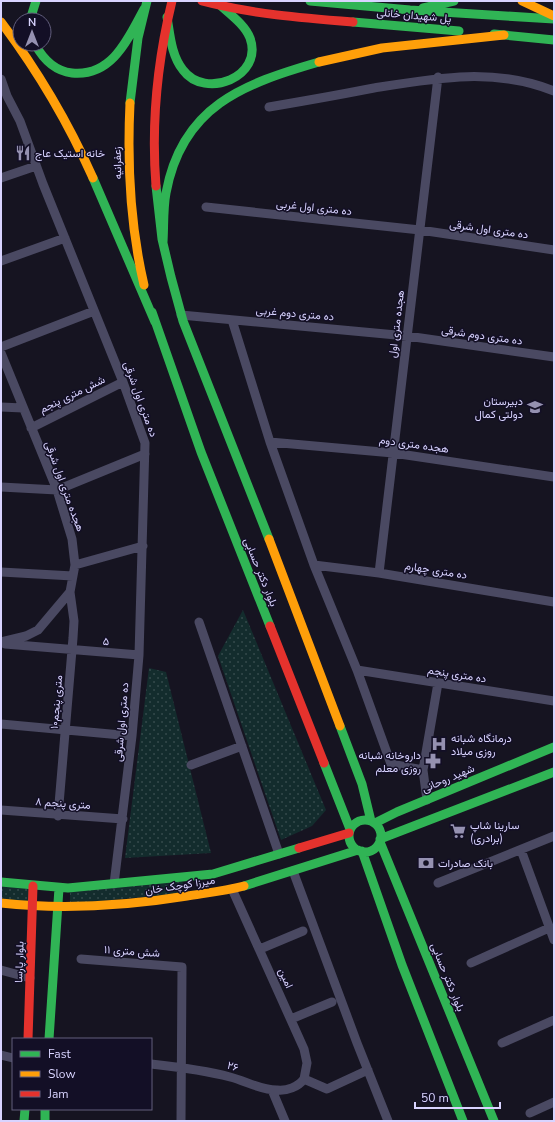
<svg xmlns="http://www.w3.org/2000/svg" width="555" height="1122" viewBox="0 0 555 1122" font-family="'Nunito Sans',Vazirmatn,sans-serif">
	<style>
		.grass { fill: url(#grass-dots) }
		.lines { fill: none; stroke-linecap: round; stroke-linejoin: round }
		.street { stroke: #4a4962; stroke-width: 9 }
		.fast { stroke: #30b455; stroke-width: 9 }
		.slow { stroke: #ff9f0a; stroke-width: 9 }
		.jam { stroke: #e5322d; stroke-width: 9 }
		.labels { text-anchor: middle; stroke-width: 3; stroke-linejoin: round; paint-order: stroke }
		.street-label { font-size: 11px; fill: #d9d4ff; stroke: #130f26 }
		.poi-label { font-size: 11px; fill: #d9d4ff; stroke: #130f26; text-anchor: start }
	</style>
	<defs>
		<pattern id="grass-dots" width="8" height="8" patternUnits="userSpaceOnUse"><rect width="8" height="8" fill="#132c2d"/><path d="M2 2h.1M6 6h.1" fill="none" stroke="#354a4c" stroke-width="1.8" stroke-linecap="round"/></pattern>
	</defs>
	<rect width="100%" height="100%" fill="#161421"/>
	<path class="grass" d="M243 610 326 810 312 826 281 840 218 656Z
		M149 668 166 672 211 853 125 858Z
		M182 878 184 893 70 904V888Z
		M1 882 29 886V903L1 898Z"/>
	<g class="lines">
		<path class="street" d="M1 79 7 96 20 121 43 184 123 382 145 443 139 655 132 736 114 884
			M269 107C304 101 339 95 374 88 435 78 495 67 554 91
			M1 178 36 166
			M206 207 420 230 554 250
			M1 261 65 238
			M181 315 407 336 554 357
			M232 320 270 442 314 565 357 670 391 764 423 770
			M1 347 94 311
			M1 353 57 490 72 539 75 565 70 592 38 630 26 636 1 642
			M1 407 23 408
			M31 428 123 382
			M270 442 393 453 554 477
			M1 487 57 490 145 454
			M75 565 143 546
			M314 565 379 573 554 602
			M1 572 73 576
			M379 573 438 77
			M199 622 279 854
			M5 644 139 655
			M357 670 554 701
			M1 724 132 736
			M191 765 242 746
			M427 800 423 770 438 683
			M1 810 123 819
			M58 816 73 638 74 621 70 592
			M521 850 554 940
			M293 871 357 1043 388 1121
			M438 883 554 836
			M232 889 304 1049 307 1063 304 1079
			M260 949 303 931
			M81 959 182 967 181 1121
			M471 963 549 928
			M1 970 30 978
			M291 1019 332 1002
			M502 1043 554 1020
			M1 1055 13 1058
			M151 1064C178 1067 204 1070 230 1077 246 1081 260 1090 277 1090 287 1091 298 1087 304 1079
			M304 1079 327 1089 368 1070
			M272 1090 285 1121
			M530 1113 554 1102"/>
		<path class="fast" d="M310 1 410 10 554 19
			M423 8 454 1
			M167 17C170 34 171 55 183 70 205 100 264 77 250 38 245 25 231 15 221 6
			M30 20 36 1
			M353 22 459 31
			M494 34 554 40
			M35 44C43 59 55 71 72 73 112 77 128 39 144 9
			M130 103 138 38 147 1
			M93 178 155 322
			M156 186 162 239 171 277 183 321 269 539
			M163 242C164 226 163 209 166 193 182 106 243 84 319 62
			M152 312 201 452 270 626
			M340 726 362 784 371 821
			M324 763 350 829
			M349 836a16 16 0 1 1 32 0a16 16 0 1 1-32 0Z
			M375 823 397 812 554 747
			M380 839 554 772
			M380 842 494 1121
			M362 851 402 965 463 1121
			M1 882 68 888 213 874 299 848
			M244 886 358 850
			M49 1039 59 888
			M45 1109V1121
			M24 1121 25 1109"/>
		<path class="slow" d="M522 1 554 16
			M1 22C38 71 68 122 93 178
			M319 62 382 48 504 35
			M130 103C127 165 130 225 144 285
			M269 539 340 726
			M1 903C64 910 125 906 187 896 206 893 225 891 244 886"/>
		<path class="jam" d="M202 1C251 14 302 18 353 22
			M156 186C151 123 157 63 172 1
			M270 626 324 763
			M299 848 349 833
			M28 1039 33 886"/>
	</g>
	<defs>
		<symbol id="restaurant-bare" viewBox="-9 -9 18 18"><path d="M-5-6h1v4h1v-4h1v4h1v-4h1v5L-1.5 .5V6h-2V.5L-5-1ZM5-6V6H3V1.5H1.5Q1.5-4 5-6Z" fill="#9591b1" stroke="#130f26" stroke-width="2.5" paint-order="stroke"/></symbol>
		<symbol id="school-bare" viewBox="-9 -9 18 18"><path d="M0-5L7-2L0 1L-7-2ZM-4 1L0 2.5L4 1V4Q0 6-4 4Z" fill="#9591b1" stroke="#130f26" stroke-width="2.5" paint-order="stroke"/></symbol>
		<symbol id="hospital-bare" viewBox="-9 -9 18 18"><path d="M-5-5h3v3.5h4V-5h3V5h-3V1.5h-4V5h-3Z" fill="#9591b1" stroke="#130f26" stroke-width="2.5" paint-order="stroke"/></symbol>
		<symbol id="pharmacy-bare" viewBox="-9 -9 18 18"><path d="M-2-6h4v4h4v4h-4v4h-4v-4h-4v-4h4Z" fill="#9591b1" stroke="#130f26" stroke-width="2.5" paint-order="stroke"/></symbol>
		<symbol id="supermarket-bare" viewBox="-9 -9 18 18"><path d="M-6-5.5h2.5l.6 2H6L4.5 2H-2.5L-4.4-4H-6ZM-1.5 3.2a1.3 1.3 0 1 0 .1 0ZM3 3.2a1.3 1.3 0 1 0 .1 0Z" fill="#9591b1" stroke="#130f26" stroke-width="2.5" paint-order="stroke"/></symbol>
		<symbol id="bank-bare" viewBox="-9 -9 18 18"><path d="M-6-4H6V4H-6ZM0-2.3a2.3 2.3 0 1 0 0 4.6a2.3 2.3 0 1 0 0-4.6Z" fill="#9591b1" stroke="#130f26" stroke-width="2.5" paint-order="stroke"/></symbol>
	</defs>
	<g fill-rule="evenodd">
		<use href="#restaurant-bare" x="12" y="142" width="22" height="22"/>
		<use href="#school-bare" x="524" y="396" width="22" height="22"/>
		<use href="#hospital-bare" x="428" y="733" width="22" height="22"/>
		<use href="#pharmacy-bare" x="422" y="750" width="22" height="22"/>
		<use href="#supermarket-bare" x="447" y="820" width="22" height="22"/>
		<use href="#bank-bare" x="415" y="852" width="22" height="22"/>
	</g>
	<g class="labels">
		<g class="street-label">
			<text transform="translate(414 15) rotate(5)" y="4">پل شهیدان خانلی</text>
			<text transform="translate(117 163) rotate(-92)" y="4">زعفرانیه</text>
			<text transform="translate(314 207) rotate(6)" y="4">ده متری اول غربی</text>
			<text transform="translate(489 229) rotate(8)" y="4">ده متری اول شرقی</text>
			<text transform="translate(295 313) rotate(5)" y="4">ده متری دوم غربی</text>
			<text transform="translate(396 324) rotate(-83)" y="4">هجده متری اول</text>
			<text transform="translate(482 335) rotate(8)" y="4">ده متری دوم شرقی</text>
			<text transform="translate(72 394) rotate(-26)" y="4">شش متری پنجم</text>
			<text transform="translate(141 399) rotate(70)" y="4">ده متری اول شرقی</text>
			<text transform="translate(414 444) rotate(8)" y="4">هجده متری دوم</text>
			<text transform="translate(65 486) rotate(70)" y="4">هجده متری اول شرقی</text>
			<text transform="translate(436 570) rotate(9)" y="4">ده متری چهارم</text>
			<text transform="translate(261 572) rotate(68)" y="4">بلوار دکتر حسابی</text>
			<text transform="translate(106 641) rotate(5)" y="4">۵</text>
			<text transform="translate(457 674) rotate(9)" y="4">ده متری پنجم</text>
			<text transform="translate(56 702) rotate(-85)" y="4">۱۰متری پنجم</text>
			<text transform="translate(121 722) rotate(-85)" y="4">ده متری اول شرقی</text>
			<text transform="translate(448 778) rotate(-23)" y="4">شهید روحانی</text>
			<text transform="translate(63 803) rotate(4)" y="4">۸ متری پنجم</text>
			<text transform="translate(180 885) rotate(-9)" y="4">میرزا کوچک خان</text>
			<text transform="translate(132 951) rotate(4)" y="4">شش متری ۱۱</text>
			<text transform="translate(19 962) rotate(-88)" y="4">بلوار پارسا</text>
			<text transform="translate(448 977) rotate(68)" y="4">بلوار دکتر حسابی</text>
			<text transform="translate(286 978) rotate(66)" y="4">امین</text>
			<text transform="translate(233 1066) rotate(16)" y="4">۲۶</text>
		</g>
		<g class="poi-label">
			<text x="35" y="157">خانه استیک عاج</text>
			<text x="523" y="405" text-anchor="end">دبیرستان<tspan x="523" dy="13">دولتی کمال</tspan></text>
			<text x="451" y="742">درمانگاه شبانه<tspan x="451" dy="13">روزی میلاد</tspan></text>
			<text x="421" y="759" text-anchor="end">داروخانه شبانه<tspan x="421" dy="13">روزی معلم</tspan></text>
			<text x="470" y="829">سارینا شاپ<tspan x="470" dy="13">(برادری)</tspan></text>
			<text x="438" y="867">بانک صادرات</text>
		</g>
	</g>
	<rect width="555" height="1122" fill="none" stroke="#d9d4ff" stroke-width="4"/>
	<rect x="12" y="1038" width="140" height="72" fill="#130f26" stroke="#625e7d"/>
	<rect x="20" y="1051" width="20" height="6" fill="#30b455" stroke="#625e7d"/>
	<text x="48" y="1058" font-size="12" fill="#d9d4ff">Fast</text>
	<rect x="20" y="1071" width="20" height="6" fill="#ff9f0a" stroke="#625e7d"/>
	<text x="48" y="1078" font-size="12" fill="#d9d4ff">Slow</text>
	<rect x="20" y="1091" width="20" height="6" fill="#e5322d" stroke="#625e7d"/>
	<text x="48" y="1098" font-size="12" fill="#d9d4ff">Jam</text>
	<g transform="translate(32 32)"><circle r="19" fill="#130f26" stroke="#625e7d"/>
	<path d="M0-3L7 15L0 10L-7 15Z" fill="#9591b1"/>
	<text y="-6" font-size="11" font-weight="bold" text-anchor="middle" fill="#d9d4ff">N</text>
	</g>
	<path d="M415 1102v6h85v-6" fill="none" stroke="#d9d4ff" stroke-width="2"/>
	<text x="421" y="1102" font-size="12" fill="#d9d4ff" stroke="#130f26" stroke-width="3" paint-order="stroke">50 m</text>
</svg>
